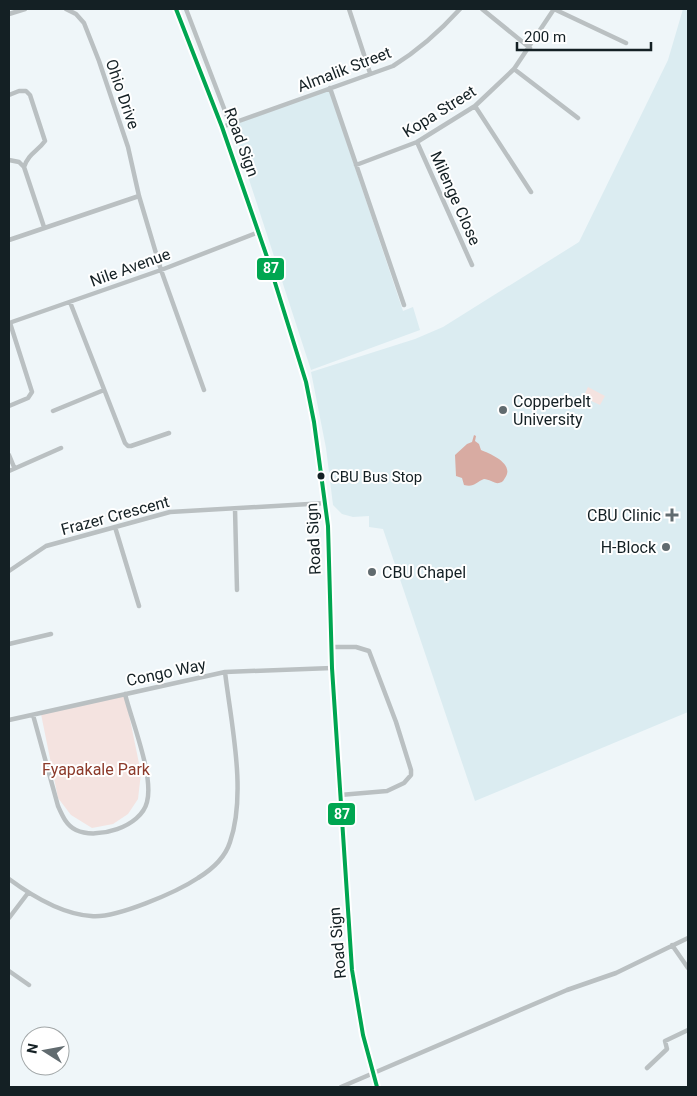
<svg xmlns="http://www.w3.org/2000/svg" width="697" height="1096" viewBox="0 0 697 1096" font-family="Roboto,sans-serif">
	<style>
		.built { fill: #dbecf1 }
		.green { fill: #f4e3e0 }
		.water { fill: #d8aba2 }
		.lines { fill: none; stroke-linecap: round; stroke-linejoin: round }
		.minor { stroke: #bac0c2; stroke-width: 4.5 }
		.secondary { stroke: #afb5b8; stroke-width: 5.5 }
		.bus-1-casing { stroke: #fff; stroke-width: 8 }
		.bus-1 { stroke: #00a651; stroke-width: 4 }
		.poi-dot { fill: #616b6f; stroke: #fff; stroke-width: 2 }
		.bus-dot { fill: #142024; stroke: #fff; stroke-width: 2 }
		.labels { text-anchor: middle; stroke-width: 4; stroke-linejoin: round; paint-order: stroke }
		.bus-label { font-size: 15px; fill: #142024; stroke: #fff; text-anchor: start }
		.street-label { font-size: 16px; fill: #142024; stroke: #fff }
		.poi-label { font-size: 16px; fill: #142024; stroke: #fff; text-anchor: start }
		.park-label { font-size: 16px; fill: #8c3a2a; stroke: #fff }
		.line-badge { stroke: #fff; stroke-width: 2 }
		.badge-label { font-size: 14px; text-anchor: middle; font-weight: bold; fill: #fff }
	</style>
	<rect width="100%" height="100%" fill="#eff6f9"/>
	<path class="built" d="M683 9H688V712L475 801 383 529 369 527V516L353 517 342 514 333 505 326 448 311 372 415 339 443 327 579 242 668 60Z
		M329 90 403 311 413 307 420 330 311 370 244 164 233 125Z"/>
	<path class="green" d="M588 387 605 396 600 405 583 397Z
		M125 695 141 773 138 799 128 814 113 824 92 828 71 815 58 798 41 714Z"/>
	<path class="water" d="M474 435 476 436 475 441 479 444 481 450C491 454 515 464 505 478 503 481 503 482 499 483 495 484 489 479 484 479 476 482 474 488 464 485L462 478 456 476 455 455 467 444 472 442Z"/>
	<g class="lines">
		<path class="minor" d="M66 9 76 14 84 23 99 61 128 147 139 196 161 270 204 390
			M186 9 230 124
			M349 9 370 73
			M482 9 530 48
			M9 14 25 9
			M514 69 578 118
			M330 88 404 305
			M9 95 19 91H26L30 95 45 141C37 152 29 153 24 167
			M475 106 531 192
			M222 127 393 66C419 50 440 31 460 9
			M417 142 472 265
			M9 160 19 162 24 167 44 227
			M356 165 417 142 475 106 514 69 554 9 626 43
			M9 240 139 196
			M70 302 125 443 128 446H131L169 433
			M9 323 161 270 259 232
			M9 406 28 398 32 392 10 323
			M53 411 104 390
			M9 455 14 467
			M9 471 61 448
			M235 509 237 590
			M115 527 139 606
			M9 571 46 546 170 512 326 503
			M9 644 51 634
			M331 647H356L369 651 396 722 411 770V775L404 783 387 791 340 795
			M33 715 58 806C62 815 66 825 76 830 97 840 141 827 147 802 154 776 132 722 125 694
			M9 720 225 672 332 668
			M9 879C32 896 61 914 91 916 115 919 177 892 198 878 211 870 225 858 230 842 247 793 231 723 225 672
			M9 918 28 893
			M672 945 688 968
			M9 971 29 985
			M647 1068 667 1049 665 1041 688 1030
			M341 1087 567 990 616 973 688 938"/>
		<path class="secondary" d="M176 9 222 127 267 257 306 382 314 422 328 526 332 668 352 970 363 1035 377 1087"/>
		<defs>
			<path id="bus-1" d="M176 9 222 127 267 257 306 382 314 422 328 526 332 668 352 970 363 1035 377 1087"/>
		</defs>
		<use href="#bus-1" class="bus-1-casing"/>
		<use href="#bus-1" class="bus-1"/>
	</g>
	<g class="poi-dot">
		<circle cx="503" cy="410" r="5"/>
		<path d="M669.5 507.5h5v5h5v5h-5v5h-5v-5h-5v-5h5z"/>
		<circle cx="666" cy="547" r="5"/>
		<circle cx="372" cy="572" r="5"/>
	</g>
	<circle class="bus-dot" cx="321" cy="476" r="4.5"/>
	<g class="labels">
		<g class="bus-label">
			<text x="330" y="482">CBU Bus Stop</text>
		</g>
		<g class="street-label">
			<text transform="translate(344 69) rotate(-21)" y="6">Almalik Street</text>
			<text transform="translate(123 94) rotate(71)" y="6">Ohio Drive</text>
			<text transform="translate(439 111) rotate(-32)" y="6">Kopa Street</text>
			<text transform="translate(242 142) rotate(70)" y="6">Road Sign</text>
			<text transform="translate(456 198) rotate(66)" y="6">Milenge Close</text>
			<text transform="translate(130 267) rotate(-20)" y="6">Nile Avenue</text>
			<text transform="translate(115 515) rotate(-15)" y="6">Frazer Crescent</text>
			<text transform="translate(313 539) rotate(-93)" y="6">Road Sign</text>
			<text transform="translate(166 672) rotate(-12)" y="6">Congo Way</text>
			<text transform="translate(337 943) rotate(-95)" y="6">Road Sign</text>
		</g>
		<g class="poi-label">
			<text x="513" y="407">Copperbelt<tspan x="513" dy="18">University</tspan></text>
			<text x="661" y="521" text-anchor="end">CBU Clinic</text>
			<text x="656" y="553" text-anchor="end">H-Block</text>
			<text x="382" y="578">CBU Chapel</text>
		</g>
		<g class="park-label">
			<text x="96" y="775">Fyapakale Park</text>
		</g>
	</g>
	<g class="line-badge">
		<rect x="256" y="257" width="29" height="24" rx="5" fill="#00a651"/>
		<rect x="327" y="802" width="29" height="24" rx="5" fill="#00a651"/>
	</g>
	<g class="badge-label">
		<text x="271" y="273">87</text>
		<text x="342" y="819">87</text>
	</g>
	<rect width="697" height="1096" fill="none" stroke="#142024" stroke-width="20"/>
	<g transform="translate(45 1051) rotate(281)"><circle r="24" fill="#ffffff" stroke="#a1a6a7"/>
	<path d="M0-4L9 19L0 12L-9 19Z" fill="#616b6f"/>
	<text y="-8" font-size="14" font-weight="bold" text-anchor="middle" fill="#142024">N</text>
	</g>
	<path d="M517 42v8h134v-8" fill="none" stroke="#142024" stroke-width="2.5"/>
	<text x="524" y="42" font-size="15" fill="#142024" stroke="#ffffff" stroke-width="4" paint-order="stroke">200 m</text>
</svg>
